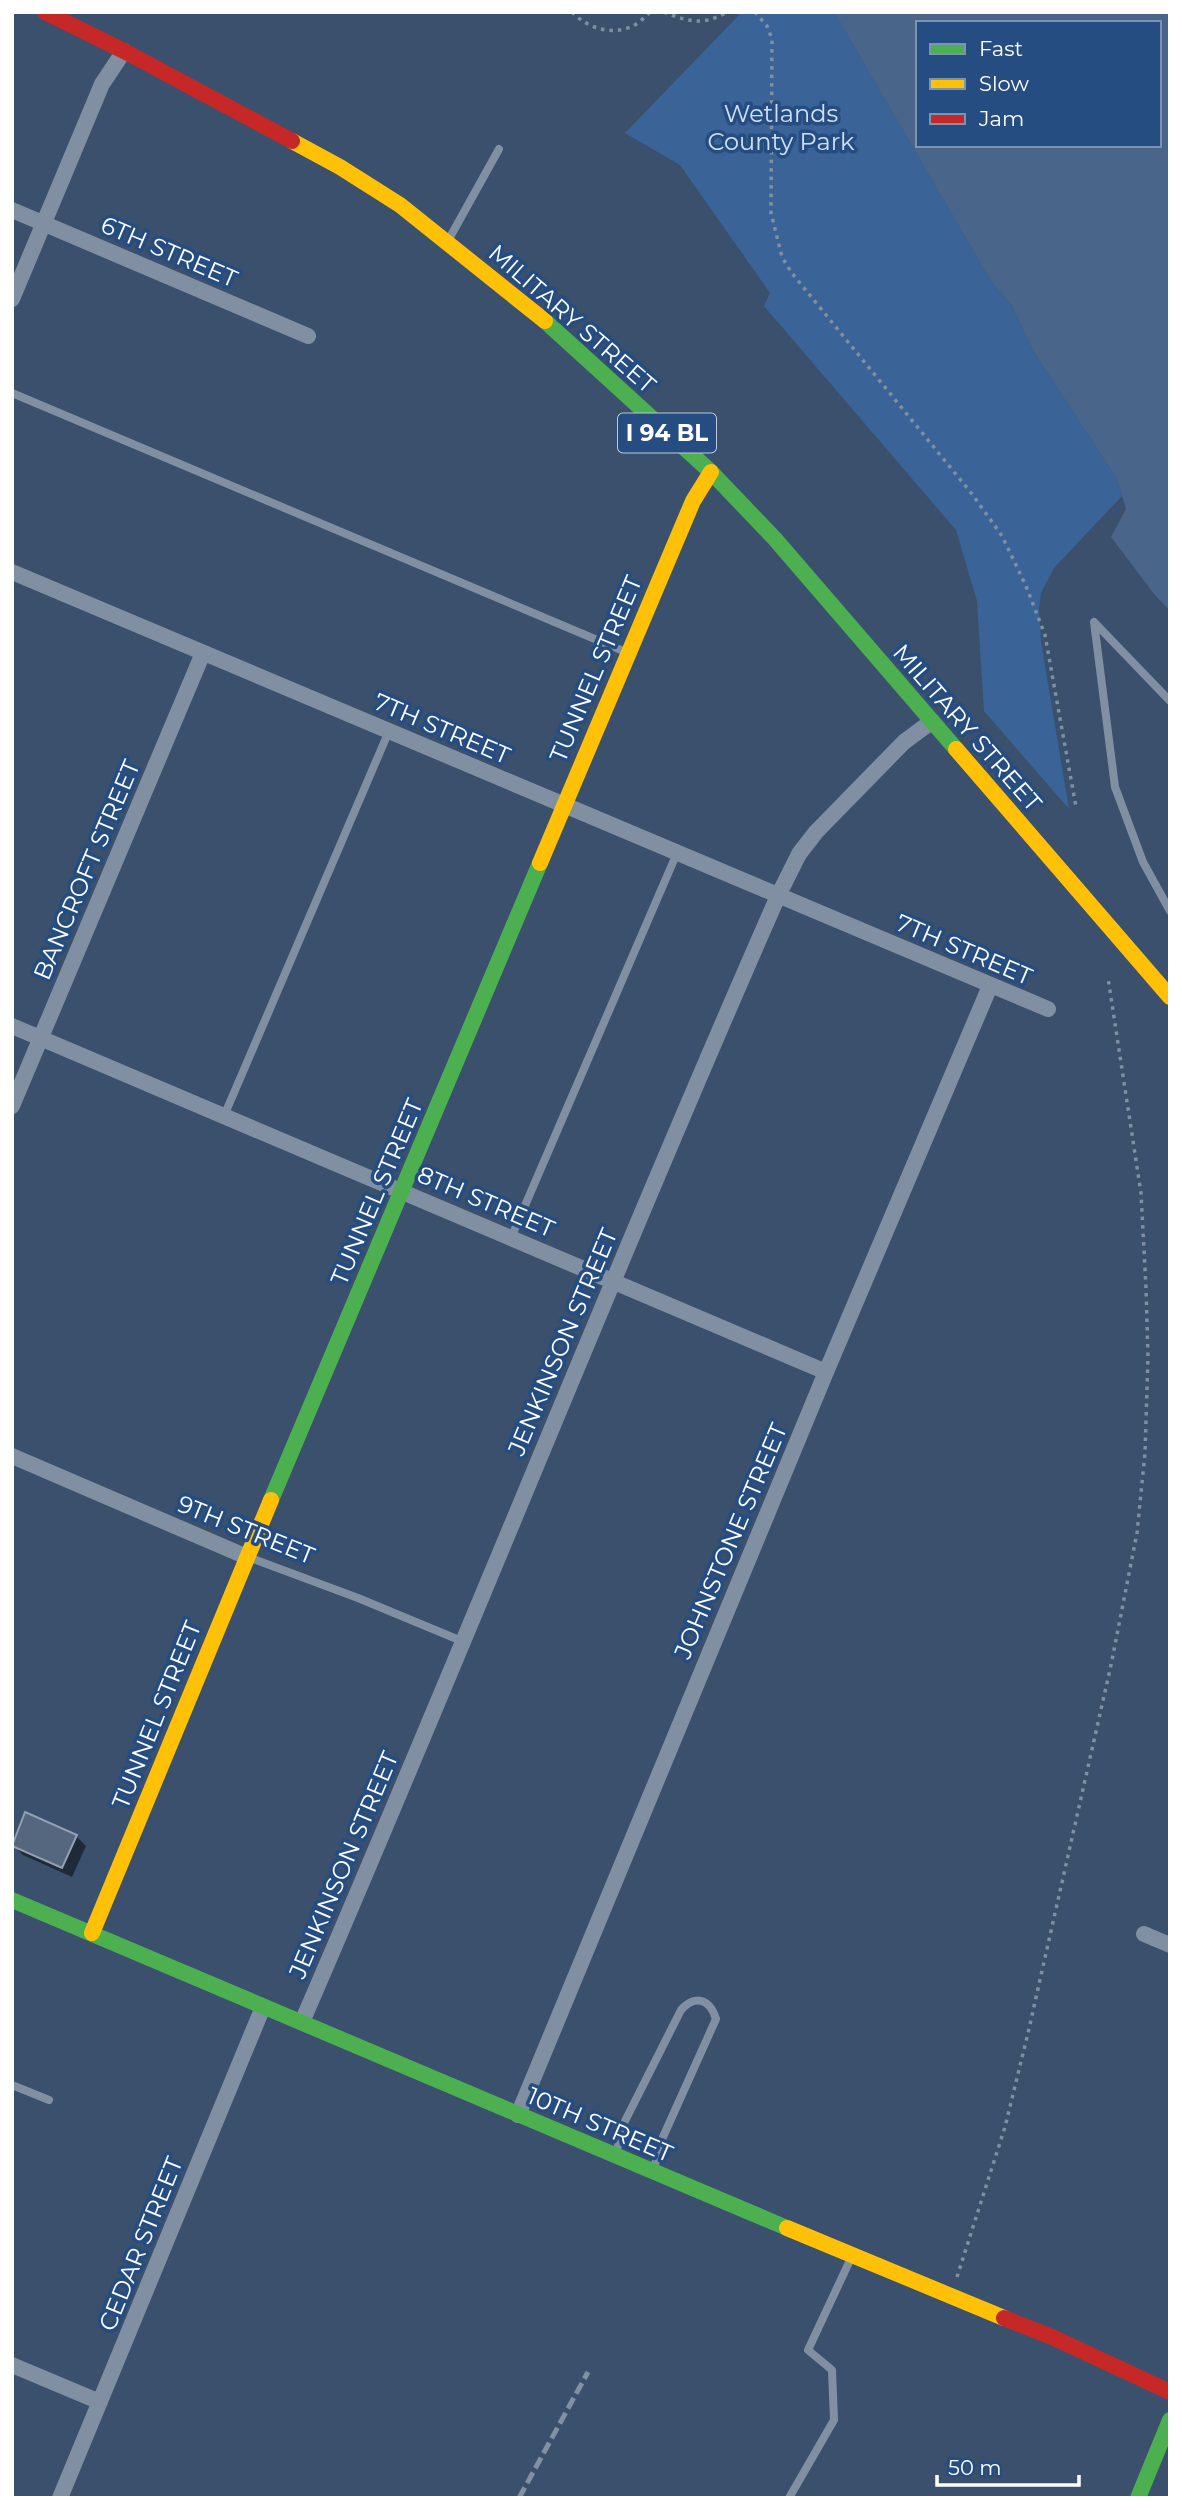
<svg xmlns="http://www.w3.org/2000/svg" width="1182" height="2510" viewBox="0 0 1182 2510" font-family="Montserrat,sans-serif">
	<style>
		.green { fill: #3a6497 }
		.water { fill: #49668a; fill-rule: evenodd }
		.shadow { fill: #0007 }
		.building { fill: #55677e; stroke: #93a0b1; stroke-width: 2 }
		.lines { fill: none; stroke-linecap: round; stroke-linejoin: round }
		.path { stroke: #8090a2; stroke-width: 3.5; stroke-dasharray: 3.5 5; stroke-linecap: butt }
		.lane { stroke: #8090a2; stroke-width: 8 }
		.street { stroke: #8090a2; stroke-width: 16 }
		.fast { stroke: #4caf50; stroke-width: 16 }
		.slow { stroke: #ffc107; stroke-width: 16 }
		.jam { stroke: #c62828; stroke-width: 16 }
		.rail { stroke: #8190a2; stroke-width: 5; stroke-dasharray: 12 5; stroke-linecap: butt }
		.labels { text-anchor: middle; stroke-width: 7; stroke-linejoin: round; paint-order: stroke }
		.shield { fill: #254d81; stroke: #becad9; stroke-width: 2 }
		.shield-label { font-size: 23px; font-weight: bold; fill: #fff }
		.park-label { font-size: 24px; fill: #d0e1f5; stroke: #254d81 }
		.street-label { font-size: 24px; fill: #fff; stroke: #254d81 }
	</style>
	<rect width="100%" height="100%" fill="#3a506c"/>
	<path class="green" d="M742 12H834L992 283 1011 304 1033 351 1117 479 1122 496 1054 568 1041 593 1039 607 1041 642 1069 809 984 711 977 601 956 530 764 306 770 293 680 165 625 133Z"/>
	<path class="water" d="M834 12H1170V611L1154 594 1111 537 1126 509 1117 479 1033 351 1011 304 992 283ZM918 23H1159V145H918Z"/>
	<path class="shadow" d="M76 1836 86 1846 72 1877 23 1855 13 1845Z"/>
	<path class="building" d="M25 1812 77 1835 62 1868 12 1846Z"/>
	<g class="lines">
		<path class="path" d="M572 12C587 28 612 36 633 26 639 23 645 17 650 12
			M664 12C689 22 703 26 727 12
			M755 12 767 26 772 39 771 213 782 257 791 272 972 494 1002 536 1026 586 1045 635 1076 807
			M957 2277 1005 2127 1028 2033 1111 1665 1137 1533 1145 1453 1148 1357 1146 1288 1141 1193 1108 978"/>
		<path class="lane" d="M449 239 499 149
			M12 393 628 653
			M1170 701 1094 622 1115 787 1143 862 1170 911
			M224 1116 389 731
			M511 1238 677 853
			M248 1557 358 1598 464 1642
			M12 2085 49 2100
			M616 2153 625 2121 681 2010C695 1994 710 1999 716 2019L663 2137 653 2171
			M789 2498 834 2420 832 2370 808 2350 852 2256"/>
		<path class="street" d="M12 210 308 336
			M12 299 102 84 124 51
			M12 572 1048 1009
			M12 1026 826 1372
			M12 1106 203 653
			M12 1456 247 1557
			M1144 1934 1170 1945
			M302 2022C464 1648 614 1269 778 896L799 854 816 832 904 742 931 722
			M518 2115 826 1372 990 986
			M12 2365 100 2402
			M60 2498 263 2007"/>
		<path class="fast" d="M545 321 711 472 775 539 956 749
			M271 1500 540 863
			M12 1900 787 2228
			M1138 2498 1170 2420"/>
		<path class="slow" d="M292 141 340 167 400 205 545 321
			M956 749 1170 997
			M540 863 693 501 711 472
			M92 1933 271 1500
			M787 2228 1004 2318"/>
		<path class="jam" d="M45 12 124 51 292 141
			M1004 2318 1052 2337 1170 2392"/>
		<path class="rail" d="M519 2498 588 2372"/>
	</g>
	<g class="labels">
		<rect class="shield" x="618" y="413.5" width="98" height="39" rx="5"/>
		<g class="shield-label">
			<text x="667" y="441">I 94 BL</text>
		</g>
		<g class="park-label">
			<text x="781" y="122">Wetlands<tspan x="781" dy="28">County Park</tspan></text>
		</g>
		<g class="street-label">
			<text transform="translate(169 252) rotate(23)" y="8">6TH STREET</text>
			<text transform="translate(572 319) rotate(41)" y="8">MILITARY STREET</text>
			<text transform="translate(596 669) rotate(-67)" y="8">TUNNEL STREET</text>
			<text transform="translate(967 728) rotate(49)" y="8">MILITARY STREET</text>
			<text transform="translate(442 729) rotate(23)" y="8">7TH STREET</text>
			<text transform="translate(87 870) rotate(-67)" y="8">BANCROFT STREET</text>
			<text transform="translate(964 950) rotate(23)" y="8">7TH STREET</text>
			<text transform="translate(377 1192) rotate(-67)" y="8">TUNNEL STREET</text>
			<text transform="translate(486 1202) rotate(23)" y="8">8TH STREET</text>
			<text transform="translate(563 1342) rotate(-67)" y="8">JENKINSON STREET</text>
			<text transform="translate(246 1530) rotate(22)" y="8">9TH STREET</text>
			<text transform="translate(731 1541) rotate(-67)" y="8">JOHNSTONE STREET</text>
			<text transform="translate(157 1715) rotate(-68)" y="8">TUNNEL STREET</text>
			<text transform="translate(344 1865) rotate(-67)" y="8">JENKINSON STREET</text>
			<text transform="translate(600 2125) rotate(23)" y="8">10TH STREET</text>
			<text transform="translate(141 2244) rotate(-68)" y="8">CEDAR STREET</text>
		</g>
	</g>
	<rect width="1182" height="2510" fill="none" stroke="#ffffff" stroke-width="28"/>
	<rect x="916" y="21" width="245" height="126" fill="#254d81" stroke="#7c94b3" stroke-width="2"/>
	<rect x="930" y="44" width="35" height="10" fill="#4caf50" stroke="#7c94b3" stroke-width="2"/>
	<text x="979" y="56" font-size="21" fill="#ffffff">Fast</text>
	<rect x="930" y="79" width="35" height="10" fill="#ffc107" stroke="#7c94b3" stroke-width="2"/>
	<text x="979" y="91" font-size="21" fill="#ffffff">Slow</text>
	<rect x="930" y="114" width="35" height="10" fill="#c62828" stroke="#7c94b3" stroke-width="2"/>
	<text x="979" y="126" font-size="21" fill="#ffffff">Jam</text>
	<path d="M937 2475v10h142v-10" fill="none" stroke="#ffffff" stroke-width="3.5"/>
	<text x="948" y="2475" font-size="21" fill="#ffffff" stroke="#254d81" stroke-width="5" paint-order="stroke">50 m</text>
</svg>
